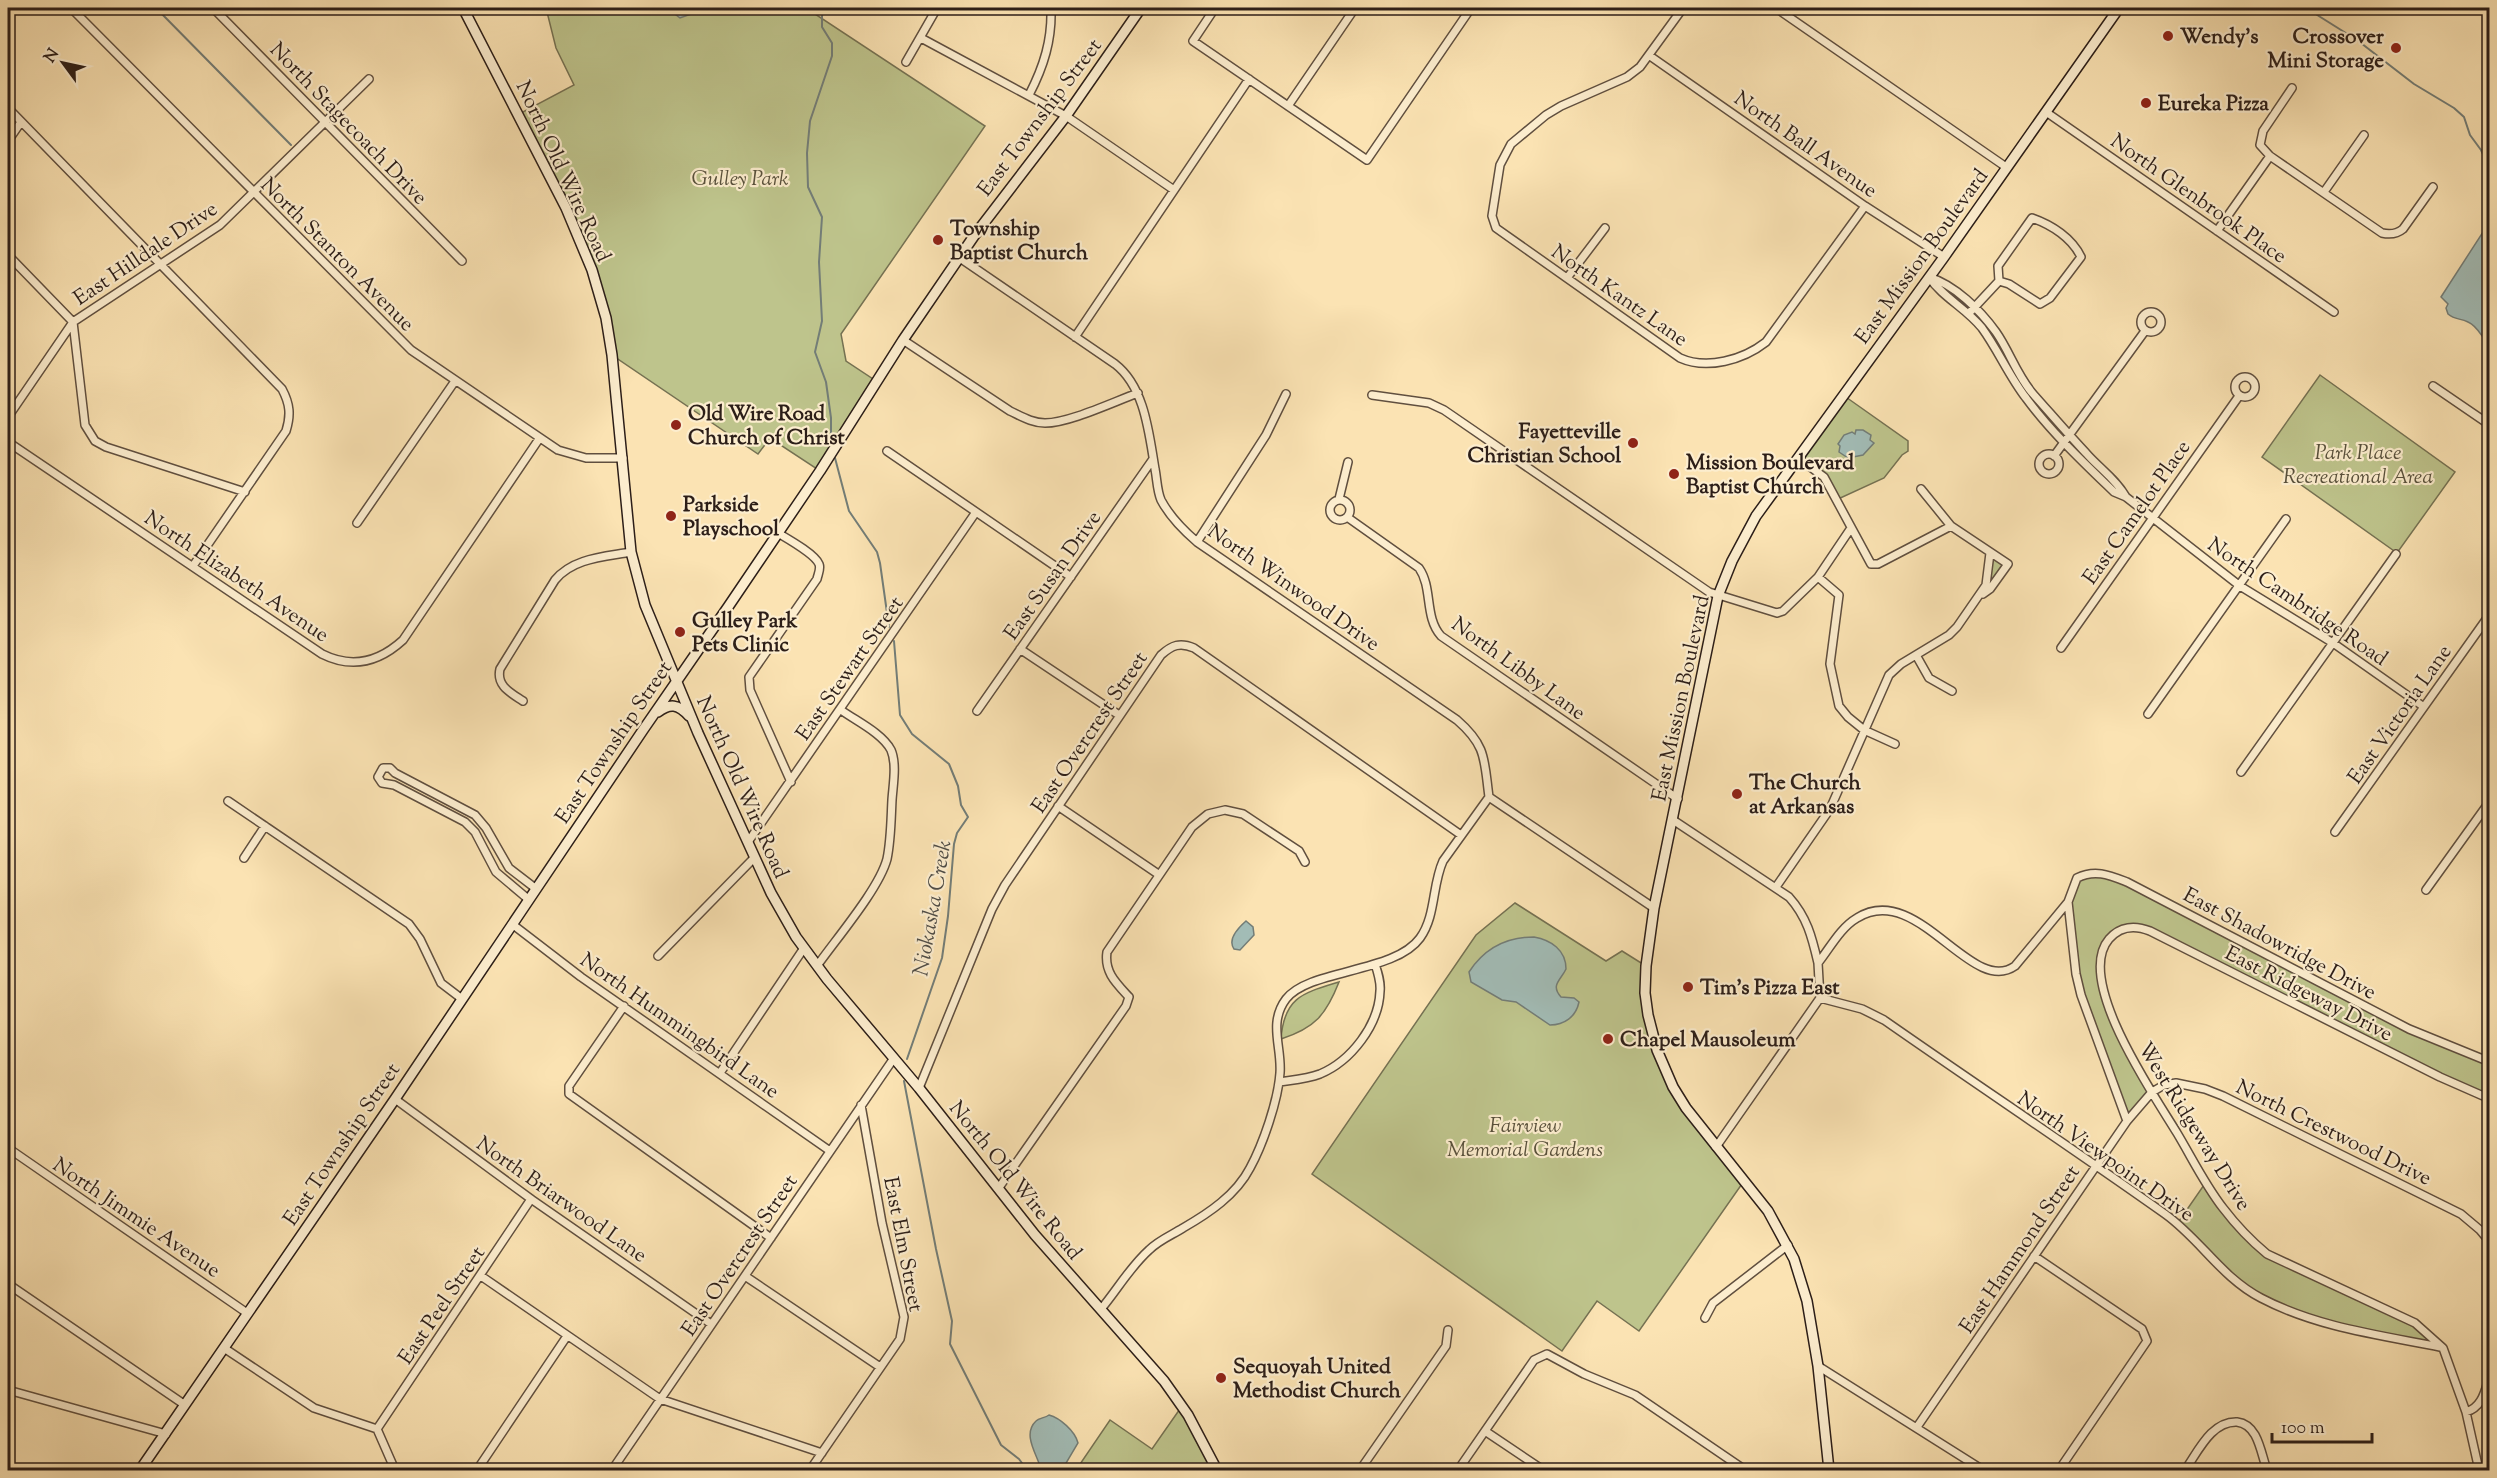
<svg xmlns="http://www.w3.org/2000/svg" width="2497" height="1478" viewBox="0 0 2497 1478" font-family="'Sorts Mill Goudy',serif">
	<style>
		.green { fill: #bec48c; stroke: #757152; stroke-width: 1.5 }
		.water { fill: #a2bcb6; stroke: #737d77; stroke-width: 1.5 }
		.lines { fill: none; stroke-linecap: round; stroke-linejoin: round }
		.stream { stroke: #737d77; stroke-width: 2 }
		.street-casing { stroke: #604f3f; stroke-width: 10 }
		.secondary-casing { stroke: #2c1e18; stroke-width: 12 }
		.street { stroke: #fcedce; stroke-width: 7 }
		.secondary { stroke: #fcedce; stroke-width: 9 }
		.poi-dot { fill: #8f2418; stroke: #fcedce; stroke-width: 2 }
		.labels { text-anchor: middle; stroke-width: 4.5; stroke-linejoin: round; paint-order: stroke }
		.poi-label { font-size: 21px; font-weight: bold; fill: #2c1e18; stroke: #fcedce; text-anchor: start }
		.street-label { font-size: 21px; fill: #2c1e18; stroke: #fcedce }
		.park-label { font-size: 21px; font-style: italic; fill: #58503b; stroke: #fcedce }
		.water-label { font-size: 22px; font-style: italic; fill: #4f4d47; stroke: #fcedce }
	</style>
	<rect width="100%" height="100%" fill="#fbe3b3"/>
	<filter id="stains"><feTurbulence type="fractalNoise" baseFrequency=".00333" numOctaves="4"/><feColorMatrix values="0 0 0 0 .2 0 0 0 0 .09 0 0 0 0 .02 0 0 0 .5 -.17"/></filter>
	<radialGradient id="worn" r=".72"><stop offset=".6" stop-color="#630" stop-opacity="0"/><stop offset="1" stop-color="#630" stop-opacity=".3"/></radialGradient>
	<path class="green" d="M546 8H806L985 126 841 334 846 361 876 381 820 471 770 438 758 454 612 355 592 270 519 114 574 85 556 48Z
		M2320 375 2455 472 2397 553 2262 457Z
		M1843 395 1908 441V451L1902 455 1884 478 1836 500 1824 477 1798 458Z
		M1990 553 2008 564 1990 589 1986 585Z
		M2088 873 2112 876 2409 1029 2489 1062V1099L2150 931 2124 928 2105 944 2099 972 2113 1023 2152 1092 2127 1121 2081 995 2068 902 2077 878Z
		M1515 903 1606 961 1622 951 1646 966 1648 1015 1673 1087 1744 1181 1639 1331 1597 1301 1562 1351 1312 1174 1476 935Z
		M1339 982C1326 1015 1315 1028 1281 1039 1284 997 1303 993 1339 982Z
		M2206 1182 2221 1205 2267 1254 2415 1323 2443 1348 2312 1319 2244 1288 2177 1224Z
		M1182 1406 1217 1470H1076L1110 1420 1152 1449Z"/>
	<path class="water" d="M667 8H696L691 14 680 18Z
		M2489 228V345C2482 338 2478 326 2468 322 2460 318 2455 320 2448 314L2446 308 2448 304 2441 297 2483 232Z
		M1856 430H1863L1871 435 1870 440 1874 443 1863 455 1848 458 1839 452 1840 446 1838 444 1844 435 1852 432 1855 434Z
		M1246 921 1253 927 1254 935 1240 950 1234 949C1227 939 1238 928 1246 921Z
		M1534 937C1551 940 1566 950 1566 969 1561 980 1550 985 1561 997L1574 998 1579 1002C1576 1017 1564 1025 1550 1025L1516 1002 1502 1000 1471 982 1469 972C1484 949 1506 937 1534 937Z
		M1049 1415C1060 1418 1075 1431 1078 1443L1062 1470H1041C1039 1457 1021 1435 1036 1421 1039 1418 1045 1418 1049 1415Z"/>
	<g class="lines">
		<path class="stream" d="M156 8 291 145
			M825 8 822 16V27L832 43V56L810 121 807 153 808 187 822 217 819 262 822 321 815 352 826 382 831 418V437
			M2306 8 2357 40 2414 84 2454 108 2464 117 2470 135 2481 150 2490 169
			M835 458 849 511 877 552 880 563 889 627
			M894 641 900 715 912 734 949 764 958 786 961 805 968 817 957 833 954 844 948 916 942 958 907 1059
			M904 1081 936 1249 952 1321 950 1344 1001 1445 1019 1459 1027 1470"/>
		<defs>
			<path id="street" d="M71 8 411 350 558 450 586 458H623
				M213 8 462 261
				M1215 8 1193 41 1367 160 1471 8
				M1683 8 1640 67 1627 77 1561 106 1546 115 1511 144 1500 165 1492 216 1496 228 1680 358C1707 370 1743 360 1766 342L1865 206
				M1776 8 2006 167
				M921 38 1066 116 1174 190
				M1650 56 1865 206 1944 257
				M906 62 937 8
				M2292 88 2263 131 2260 145 2270 156 2382 233C2391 235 2397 234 2403 229L2433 187
				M1029 95C1044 66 1052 40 1051 8
				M1288 106 1355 8
				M8 108 282 389C290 404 291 415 286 431L193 566
				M2046 112 2334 312
				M8 141 21 122
				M2324 192 2364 135
				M2032 218C2052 225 2072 238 2081 257L2050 298 2040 304 2009 284 1999 281 1998 266Z
				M2217 231 2270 156
				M8 255 73 322 85 425 95 441 106 447 245 492
				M960 258 1115 364C1145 387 1149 434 1155 469 1157 479 1157 491 1161 500 1170 517 1183 530 1197 542L1457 720C1487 746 1484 760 1489 797L1654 908
				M1929 277C1942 297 1966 308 1982 328 1998 350 2009 376 2026 398 2051 432 2084 463 2114 492L2126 497 2240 586 2333 643 2424 707
				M1929 277C1955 285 1980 310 1996 332 2010 352 2017 376 2034 395 2051 414 2068 434 2086 453 2099 468 2116 479 2126 497
				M1567 278 1605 228
				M1971 311 1999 281
				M2141 322a10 10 0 1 1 20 0a10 10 0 1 1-20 0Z
				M1075 337 1249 79
				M903 340 1010 411C1021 416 1032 423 1045 423 1069 423 1113 402 1138 393
				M2235 387a10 10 0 1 1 20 0a10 10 0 1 1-20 0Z
				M2433 386 2490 425
				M1372 395 1429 403 1444 410 1709 592 1777 613 1783 611 1818 577 1851 528
				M8 417 73 322 220 225 369 79
				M8 442 322 654C352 669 379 662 403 640L539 439
				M887 451 1071 577
				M2039 464a10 10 0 1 1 20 0a10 10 0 1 1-20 0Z
				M2054 456 2145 331
				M1798 458 1824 477 1871 564H1878L1951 526
				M1921 489 1951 526 2008 564 1990 589 1983 594
				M1339 499 1348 462
				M1330 510a10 10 0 1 1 20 0a10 10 0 1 1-20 0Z
				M1347 517 1419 568C1433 588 1424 617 1441 636L1678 799
				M357 523 455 381
				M778 533C788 539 815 554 819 564 821 569 818 574 817 579L749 677 750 690 791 782
				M1197 542 1266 435 1286 394
				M1818 577 1839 595 1830 664 1839 706 1848 717 1864 730 1895 744
				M2061 648 2239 396
				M1020 649 1119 715
				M1916 655 1929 678 1952 691
				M523 701C511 693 496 686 500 669L555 580C573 558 604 557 631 552
				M977 711 1153 459
				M2148 714 2286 519
				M2241 772 2396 554
				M228 801 409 924 420 939 441 983 462 999
				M1058 806 1158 874
				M1673 820 1789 897C1807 917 1812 937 1818 963 1830 948 1840 928 1857 918 1917 880 1971 997 2015 966L2068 902
				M2335 832 2490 614
				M748 842 976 512
				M244 858 265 826
				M1776 887 1830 809 1889 675 1901 664 1949 635 1957 627 1986 585 1990 553
				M2426 890 2490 801
				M528 899 496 872 475 832 465 822 394 785 382 783 378 777 383 768H390L395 773 475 815 486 828 509 868 535 888
				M512 924 581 977 830 1151
				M658 956 754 858
				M1818 963 1820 998 1862 1009 1884 1020C1977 1085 2072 1148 2165 1214 2200 1239 2222 1278 2261 1298 2316 1327 2379 1335 2440 1347
				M817 966C836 939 879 889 887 859 891 840 891 819 892 800 893 785 897 764 891 750 882 733 856 721 841 710
				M624 1006 569 1086V1094L771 1238
				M720 1073 804 948
				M1279 1082C1292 1080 1307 1079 1320 1074 1351 1061 1379 1025 1380 991 1381 982 1378 973 1375 964
				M919 1088 992 909 1005 885 1161 655C1172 645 1180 642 1194 648L1461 835
				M395 1099 531 1199 711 1324
				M2127 1121 2081 995 2076 974 2068 902 2077 878C2095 869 2109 875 2127 882L2409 1029 2490 1062
				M1716 1147 1820 998
				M8 1148 247 1313
				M998 1189 1126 1006 1129 997C1116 983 1104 972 1107 952L1192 827 1208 814 1225 810 1243 814 1299 851 1305 862
				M2034 1256 2142 1329 2147 1341 2059 1470
				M481 1276 660 1399 822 1453
				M745 1276 880 1367
				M8 1284 185 1405
				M1101 1309C1117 1290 1130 1267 1149 1250 1159 1240 1172 1235 1183 1228 1209 1213 1236 1195 1250 1168 1263 1144 1278 1101 1280 1073 1282 1047 1268 1023 1286 999 1309 969 1395 973 1420 938 1436 916 1432 885 1443 861L1489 797
				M1705 1318 1713 1303 1788 1245
				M224 1348 314 1408 377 1429 395 1470
				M1818 1366 1983 1470
				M8 1390 166 1434
				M2466 1412C2483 1407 2485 1390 2490 1375
				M1917 1427 2127 1121 2152 1092 2164 1085 2176 1083 2205 1089 2223 1096 2461 1214 2480 1230 2490 1242
				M377 1429 531 1199
				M1485 1431 1543 1470
				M477 1470 567 1336
				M612 1470 894 1058
				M810 1470 900 1339 904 1317 882 1223 861 1105
				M1360 1470 1446 1346 1448 1330
				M1458 1470 1534 1360 1547 1354 1584 1374 1635 1395 1745 1470
				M2185 1470C2198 1452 2211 1421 2237 1422 2245 1423 2251 1428 2255 1435 2261 1446 2263 1459 2267 1470
				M2479 1470 2466 1412 2443 1348 2415 1323 2267 1254C2250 1240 2236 1225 2223 1208 2205 1185 2192 1158 2177 1133 2154 1095 2074 980 2109 939 2120 926 2135 925 2150 931L2440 1077 2490 1099"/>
			<path id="secondary" d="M463 8 566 208 592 270 606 318 612 355 631 552 645 605 698 733 771 893 796 937 827 979 919 1088 1035 1235 1164 1381 1188 1415 1217 1470
				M658 712C670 703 678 704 689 716
				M140 1470 395 1099 643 730 728 607 820 471 903 340 974 236 1066 116 1141 8
				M1829 1470 1818 1366 1807 1301 1794 1259 1768 1211 1686 1108 1673 1087 1657 1050 1648 1015 1645 993 1646 966 1654 908 1718 596 1732 561 1756 516 1944 257 2119 8"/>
		</defs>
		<use href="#street" class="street-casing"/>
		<use href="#secondary" class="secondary-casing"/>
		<use href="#street" class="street"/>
		<use href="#secondary" class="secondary"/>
	</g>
	<g class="poi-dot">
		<circle cx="2168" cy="36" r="6"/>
		<circle cx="2396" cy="48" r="6"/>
		<circle cx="2146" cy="103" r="6"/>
		<circle cx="938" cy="240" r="6"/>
		<circle cx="676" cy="425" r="6"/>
		<circle cx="1633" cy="443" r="6"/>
		<circle cx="1674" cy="474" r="6"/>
		<circle cx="671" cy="516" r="6"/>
		<circle cx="680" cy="632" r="6"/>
		<circle cx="1737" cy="794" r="6"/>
		<circle cx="1688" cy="987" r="6"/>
		<circle cx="1608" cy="1039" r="6"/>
		<circle cx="1221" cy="1378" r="6"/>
	</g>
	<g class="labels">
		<g class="poi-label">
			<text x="2180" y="43">Wendy's</text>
			<text x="2384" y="43" text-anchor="end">Crossover<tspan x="2384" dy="24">Mini Storage</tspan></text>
			<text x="2158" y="110">Eureka Pizza</text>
			<text x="950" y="235">Township<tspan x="950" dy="24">Baptist Church</tspan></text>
			<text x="688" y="420">Old Wire Road<tspan x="688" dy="24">Church of Christ</tspan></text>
			<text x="1621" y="438" text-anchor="end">Fayetteville<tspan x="1621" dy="24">Christian School</tspan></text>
			<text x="1686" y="469">Mission Boulevard<tspan x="1686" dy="24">Baptist Church</tspan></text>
			<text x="683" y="511">Parkside<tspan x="683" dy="24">Playschool</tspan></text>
			<text x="692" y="627">Gulley Park<tspan x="692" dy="24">Pets Clinic</tspan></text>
			<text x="1749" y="789">The Church<tspan x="1749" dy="24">at Arkansas</tspan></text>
			<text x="1700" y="994">Tim’s Pizza East</text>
			<text x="1620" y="1046">Chapel Mausoleum</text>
			<text x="1233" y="1373">Sequoyah United<tspan x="1233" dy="24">Methodist Church</tspan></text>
		</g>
		<g class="street-label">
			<text transform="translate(1039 117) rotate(-53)" y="7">East Township Street</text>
			<text transform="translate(349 123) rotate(46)" y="7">North Stagecoach Drive</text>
			<text transform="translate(1806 144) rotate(35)" y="7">North Ball Avenue</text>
			<text transform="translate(564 171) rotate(65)" y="7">North Old Wire Road</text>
			<text transform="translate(2199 198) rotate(35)" y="7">North Glenbrook Place</text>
			<text transform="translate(145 253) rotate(-34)" y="7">East Hilldale Drive</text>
			<text transform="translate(338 254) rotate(45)" y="7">North Stanton Avenue</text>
			<text transform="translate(1921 256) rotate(-54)" y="7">East Mission Boulevard</text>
			<text transform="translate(1620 295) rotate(35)" y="7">North Kantz Lane</text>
			<text transform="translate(2136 512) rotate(-55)" y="7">East Camelot Place</text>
			<text transform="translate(1052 575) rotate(-55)" y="7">East Susan Drive</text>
			<text transform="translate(237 576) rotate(34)" y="7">North Elizabeth Avenue</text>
			<text transform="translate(1294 587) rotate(35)" y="7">North Winwood Drive</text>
			<text transform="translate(2298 601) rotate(34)" y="7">North Cambridge Road</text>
			<text transform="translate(849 668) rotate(-55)" y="7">East Stewart Street</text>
			<text transform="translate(1519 668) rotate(36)" y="7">North Libby Lane</text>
			<text transform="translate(1680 698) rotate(-78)" y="7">East Mission Boulevard</text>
			<text transform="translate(2399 714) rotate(-55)" y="7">East Victoria Lane</text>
			<text transform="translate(1089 732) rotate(-56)" y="7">East Overcrest Street</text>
			<text transform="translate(613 742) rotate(-56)" y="7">East Township Street</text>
			<text transform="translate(743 787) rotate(66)" y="7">North Old Wire Road</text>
			<text transform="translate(2280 943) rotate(28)" y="7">East Shadowridge Drive</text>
			<text transform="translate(2309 993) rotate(27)" y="7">East Ridgeway Drive</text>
			<text transform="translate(680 1025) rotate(35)" y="7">North Hummingbird Lane</text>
			<text transform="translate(2195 1126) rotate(58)" y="7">West Ridgeway Drive</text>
			<text transform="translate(2334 1132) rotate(26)" y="7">North Crestwood Drive</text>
			<text transform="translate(341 1144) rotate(-56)" y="7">East Township Street</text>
			<text transform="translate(2106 1156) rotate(35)" y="7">North Viewpoint Drive</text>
			<text transform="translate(1016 1180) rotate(51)" y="7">North Old Wire Road</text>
			<text transform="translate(562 1199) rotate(35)" y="7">North Briarwood Lane</text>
			<text transform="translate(137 1217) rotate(34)" y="7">North Jimmie Avenue</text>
			<text transform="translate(904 1244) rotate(79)" y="7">East Elm Street</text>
			<text transform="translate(2019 1249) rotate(-56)" y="7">East Hammond Street</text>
			<text transform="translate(739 1255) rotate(-56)" y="7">East Overcrest Street</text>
			<text transform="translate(441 1305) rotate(-56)" y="7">East Peel Street</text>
		</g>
		<g class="park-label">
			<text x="740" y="185">Gulley Park</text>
			<text x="2358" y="459">Park Place<tspan x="2358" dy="24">Recreational Area</tspan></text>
			<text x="1525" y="1132">Fairview<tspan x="1525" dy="24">Memorial Gardens</tspan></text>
		</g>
		<g class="water-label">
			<text transform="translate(931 908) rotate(-80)" y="8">Niokaska Creek</text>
		</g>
	</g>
	<rect width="2497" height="1478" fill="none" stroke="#fbe3b3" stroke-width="30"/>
	<rect x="9" y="9" width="2479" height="1460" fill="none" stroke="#2c1e18" stroke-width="3"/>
	<rect x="15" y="15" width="2467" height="1448" fill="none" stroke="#2c1e18" stroke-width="1.5"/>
	<g transform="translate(63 63) rotate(303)" stroke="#fcedce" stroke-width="4.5" paint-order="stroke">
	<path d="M0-4.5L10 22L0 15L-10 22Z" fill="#2c1e18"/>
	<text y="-9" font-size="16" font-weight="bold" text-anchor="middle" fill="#2c1e18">N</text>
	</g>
	<path d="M2272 1433v9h100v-9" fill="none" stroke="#2c1e18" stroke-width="3"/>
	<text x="2281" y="1433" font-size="18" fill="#2c1e18" stroke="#fcedce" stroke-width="4.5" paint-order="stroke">100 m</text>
	<rect width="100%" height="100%" filter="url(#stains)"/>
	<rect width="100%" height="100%" fill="url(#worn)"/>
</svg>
